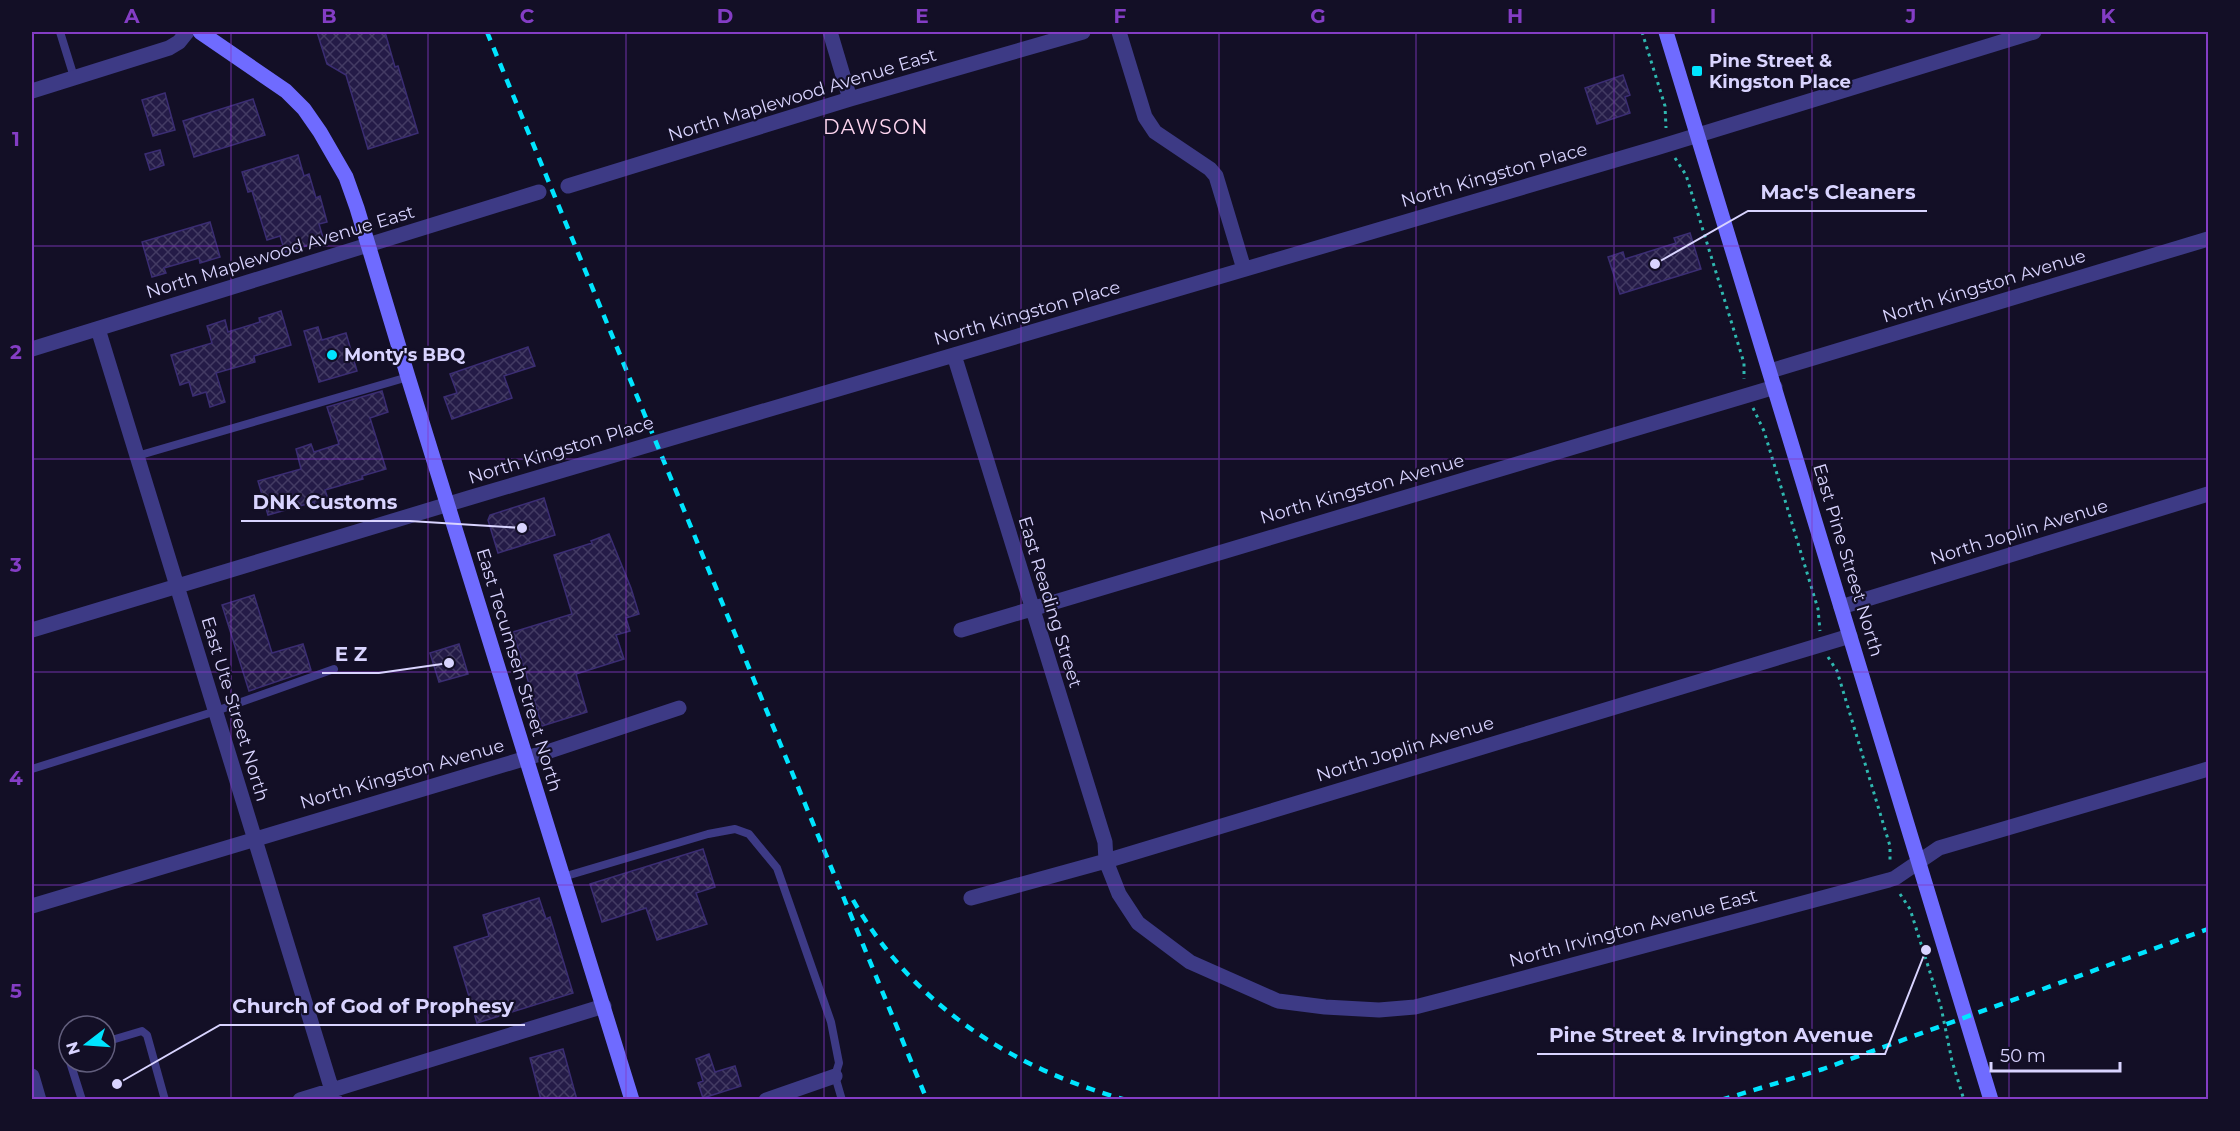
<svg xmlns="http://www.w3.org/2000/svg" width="2240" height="1131" viewBox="0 0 2240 1131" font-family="Montserrat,sans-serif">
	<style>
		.building { fill: url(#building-cross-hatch); stroke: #3b2d73; stroke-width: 1.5 }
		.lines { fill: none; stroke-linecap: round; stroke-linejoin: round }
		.path { stroke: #2fb8b0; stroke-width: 3; stroke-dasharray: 3 4.5; stroke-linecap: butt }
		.lane { stroke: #3d3a85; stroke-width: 8 }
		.street { stroke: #3d3a85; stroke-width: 15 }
		.secondary { stroke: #6f6bff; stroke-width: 15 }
		.rail { stroke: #00e5ff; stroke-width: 4.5; stroke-dasharray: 9 8; stroke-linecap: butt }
		.grid { fill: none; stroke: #843dc5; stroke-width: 1.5; stroke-opacity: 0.55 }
		.poi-dot { fill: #00e5ff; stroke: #130f26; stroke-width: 2 }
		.labels { text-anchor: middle; stroke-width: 4.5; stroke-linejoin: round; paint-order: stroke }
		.poi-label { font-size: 18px; font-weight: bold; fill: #d9d4ff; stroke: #130f26; text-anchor: start }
		.street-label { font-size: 18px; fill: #d9d4ff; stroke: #130f26 }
		.neighbourhood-label { font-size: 20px; letter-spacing: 1.5px; fill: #ffd6f0; stroke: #130f26 }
		.leader { fill: none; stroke: #d9d4ff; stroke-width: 2 }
		.callout-dot { fill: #d9d4ff; stroke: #130f26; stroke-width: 2 }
		.callout-label { font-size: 20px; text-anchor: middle; font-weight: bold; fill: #d9d4ff; stroke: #130f26; stroke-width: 4.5; stroke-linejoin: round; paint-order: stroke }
		.neatline { fill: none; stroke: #843dc5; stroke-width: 2 }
		.grid-label { font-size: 20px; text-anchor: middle; font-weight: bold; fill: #843dc5 }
	</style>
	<defs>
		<pattern id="building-cross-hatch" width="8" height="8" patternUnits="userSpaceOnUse" patternTransform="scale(1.5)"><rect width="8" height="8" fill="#241b47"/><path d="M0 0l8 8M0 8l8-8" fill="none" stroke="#433b63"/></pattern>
	</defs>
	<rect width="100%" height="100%" fill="#130f26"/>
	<path class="building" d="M317 32H385L395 67 398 66 418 133 368 149 346 75 327 64Z
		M1623 75 1630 95 1625 97 1630 113 1597 124 1585 88Z
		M165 93 175 130 153 136 142 100Z
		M253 99 265 135 194 157 183 121Z
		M160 150 164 165 150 170 145 154Z
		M298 155 304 176 309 174 316 198 320 196 327 222 319 224 324 241 285 252 280 236 267 240 252 191 248 192 242 172Z
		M210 222 220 257 200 263 199 258 164 268 166 273 152 277 142 242Z
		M1690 233 1701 269 1620 294 1608 257 1623 252 1625 259 1676 243 1674 238Z
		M281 311 291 345 254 356 255 362 216 373 225 402 210 407 206 392 193 396 189 382 180 385 171 355 212 343 207 326 225 320 228 332 231 331 260 322 259 318Z
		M318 327 322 340 346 333 357 371 319 382 304 331Z
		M528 347 535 366 504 376 512 398 452 419 444 397 457 393 450 374Z
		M382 391 388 412 370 418 386 469 362 476 363 479 325 490 329 502 315 506 314 502 268 515 258 481 301 469 296 449 311 444 314 452 339 444 327 407Z
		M544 498 555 535 498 553 488 520 490 515Z
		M609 534 631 588 639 614 626 618 630 631 616 635 624 659 576 674 587 712 542 726 513 632 572 614 554 555 592 543 591 541Z
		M254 595 272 653 303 644 311 670 249 691 222 605Z
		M459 644 468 674 439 682 430 653Z
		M703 849 715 887 696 893 707 924 657 940 646 908 602 922 590 884Z
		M539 898 546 919 550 917 573 993 477 1023 454 947 489 936 483 915Z
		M563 1049 577 1100H541L530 1058Z
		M709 1054 715 1072 735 1066 741 1086 703 1098 698 1083 703 1081 696 1059Z"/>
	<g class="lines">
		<path class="path" d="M1642 32 1665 106 1666 128
			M1675 158 1686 175 1744 363V379
			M1753 408 1764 431 1818 609 1820 631
			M1828 657 1837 671 1890 846V862
			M1900 894 1910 909 1941 1007 1952 1061 1964 1100"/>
		<path class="lane" d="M60 32 74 77
			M137 456 408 377
			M32 769 216 711 334 669
			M563 877 708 834 735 829 749 834 777 868 831 1022 839 1063 835 1076 842 1100
			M105 1042 142 1031 147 1035 165 1100
			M70 1062 82 1100"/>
		<path class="street" d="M830 32 850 99
			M1119 32 1145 117 1155 132 1210 169 1216 176 1244 269
			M32 91 169 48 179 42 187 32
			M568 186 850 99 1083 32
			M98 329 335 1100
			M32 349 539 192
			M954 355 1105 842 1106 861 1119 894 1138 923 1190 962 1278 1001 1325 1007 1379 1010 1415 1007 1446 999 1889 880 1895 878 1939 848 2208 769
			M1770 371 2208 239
			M1841 607 2208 494
			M32 630 472 497 1656 148 2034 32
			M961 630 1775 387
			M971 898 1106 861 1850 636
			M32 906 550 751 679 708
			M32 1076 39 1100
			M300 1100 604 1006
			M766 1100 835 1076"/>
		<path class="secondary" d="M200 32 286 91 304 109 320 132 346 177 357 208 408 377 632 1100
			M1666 32 1991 1100"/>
		<path class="rail" d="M487 32 927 1100
			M853 900C913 1005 1011 1068 1126 1100
			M1721 1100 1823 1069 2208 929"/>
	</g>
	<path class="grid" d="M231 32V1100M428 32V1100M626 32V1100M824 32V1100M1021 32V1100M1219 32V1100M1416 32V1100M1614 32V1100M1812 32V1100M2009 32V1100M32 246H2208M32 459H2208M32 672H2208M32 885H2208"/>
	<g class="poi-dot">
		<rect x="1691" y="65" width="12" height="12" rx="3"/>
		<circle cx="332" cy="355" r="6"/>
	</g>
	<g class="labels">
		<g class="poi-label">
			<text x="1709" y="67">Pine Street &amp;<tspan x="1709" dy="21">Kingston Place</tspan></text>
			<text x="344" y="361">Monty's BBQ</text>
		</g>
		<g class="street-label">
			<text transform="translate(802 95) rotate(-17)" y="6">North Maplewood Avenue East</text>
			<text transform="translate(1494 175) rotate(-16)" y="6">North Kingston Place</text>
			<text transform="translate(280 252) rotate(-17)" y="6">North Maplewood Avenue East</text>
			<text transform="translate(1984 286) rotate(-17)" y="6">North Kingston Avenue</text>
			<text transform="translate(1027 313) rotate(-16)" y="6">North Kingston Place</text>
			<text transform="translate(561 450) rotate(-17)" y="6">North Kingston Place</text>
			<text transform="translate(1362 489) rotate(-16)" y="6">North Kingston Avenue</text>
			<text transform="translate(2019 532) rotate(-17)" y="6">North Joplin Avenue</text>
			<text transform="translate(1848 560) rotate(73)" y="6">East Pine Street North</text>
			<text transform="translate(1050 602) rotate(73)" y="6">East Reading Street</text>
			<text transform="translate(519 670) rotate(73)" y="6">East Tecumseh Street North</text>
			<text transform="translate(235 709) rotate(73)" y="6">East Ute Street North</text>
			<text transform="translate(1405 749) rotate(-17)" y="6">North Joplin Avenue</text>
			<text transform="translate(402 774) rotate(-16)" y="6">North Kingston Avenue</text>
			<text transform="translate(1633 928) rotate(-15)" y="6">North Irvington Avenue East</text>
		</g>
		<g class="neighbourhood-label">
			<text x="876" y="134">DAWSON</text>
		</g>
	</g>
	<path class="leader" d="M1655 264L1748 211H1927M522 528L410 521H241M449 663L379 673H322M117 1084L220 1025H525M1926 950L1885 1054H1537"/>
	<g class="callout-dot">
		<circle cx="1655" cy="264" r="6"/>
		<circle cx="522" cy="528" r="6"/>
		<circle cx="449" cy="663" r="6"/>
		<circle cx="117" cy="1084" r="6"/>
		<circle cx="1926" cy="950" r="6"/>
	</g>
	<g class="callout-label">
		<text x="1838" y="199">Mac's Cleaners</text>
		<text x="325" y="509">DNK Customs</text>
		<text x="351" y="661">E Z</text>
		<text x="373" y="1013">Church of God of Prophesy</text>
		<text x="1711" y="1042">Pine Street &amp; Irvington Avenue</text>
	</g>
	<rect width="2240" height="1131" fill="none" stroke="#130f26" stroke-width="66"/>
	<g transform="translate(87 1044) rotate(253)"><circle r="28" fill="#130f26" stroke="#625e7d" stroke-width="1.5"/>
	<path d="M0-4.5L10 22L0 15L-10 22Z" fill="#00e5ff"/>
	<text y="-9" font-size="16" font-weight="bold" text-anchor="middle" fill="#d9d4ff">N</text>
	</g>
	<path d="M1991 1062v9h129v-9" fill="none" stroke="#d9d4ff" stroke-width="3"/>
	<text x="2000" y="1062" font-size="18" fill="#d9d4ff" stroke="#130f26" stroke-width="4.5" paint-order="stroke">50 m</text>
	<rect x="33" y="33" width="2174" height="1065" class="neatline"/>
	<g class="grid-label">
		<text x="132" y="23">A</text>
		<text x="329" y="23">B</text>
		<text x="527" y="23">C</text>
		<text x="725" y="23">D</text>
		<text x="922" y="23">E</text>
		<text x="1120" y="23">F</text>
		<text x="1318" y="23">G</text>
		<text x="1515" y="23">H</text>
		<text x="1713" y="23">I</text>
		<text x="1911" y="23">J</text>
		<text x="2108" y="23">K</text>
		<text x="16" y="146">1</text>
		<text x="16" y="359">2</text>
		<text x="16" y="572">3</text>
		<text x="16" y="785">4</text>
		<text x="16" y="998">5</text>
	</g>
</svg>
